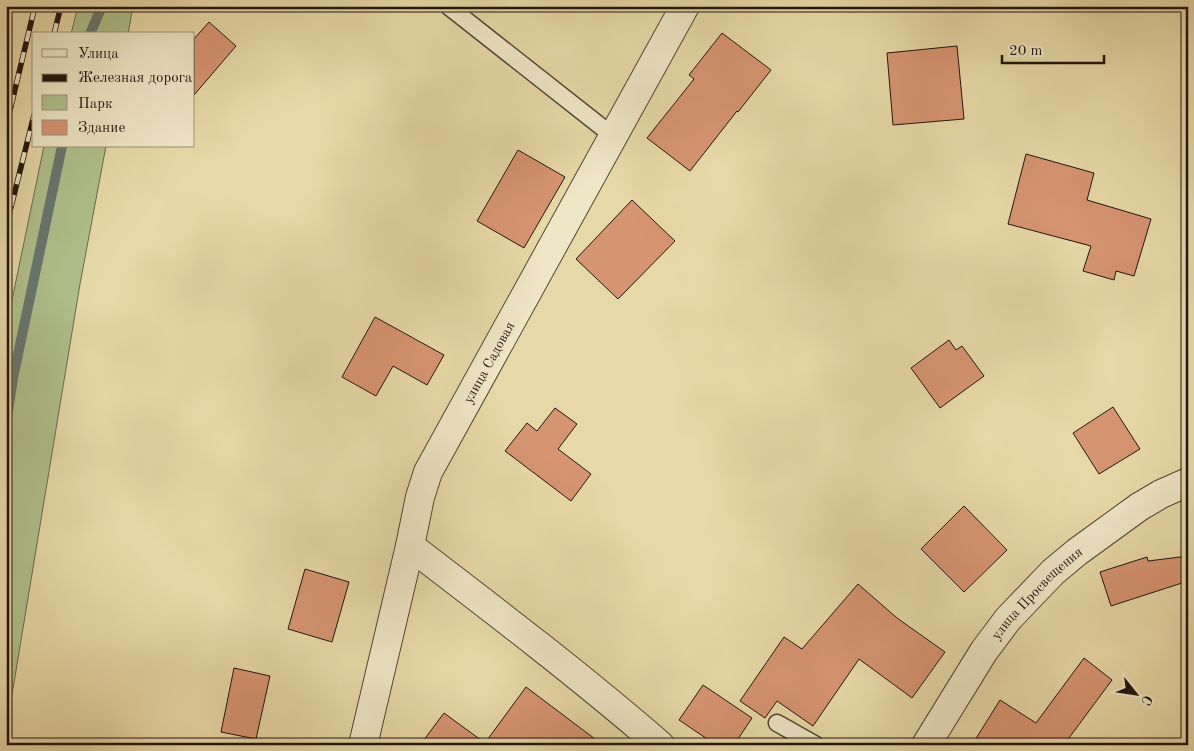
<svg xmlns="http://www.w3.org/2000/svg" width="1194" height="751" viewBox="0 0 1194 751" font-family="'Old Standard TT',serif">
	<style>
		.green { fill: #afc08c; stroke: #686a4e }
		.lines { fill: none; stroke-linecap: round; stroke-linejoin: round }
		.stream { stroke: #68776f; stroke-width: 10 }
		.building { fill: #d69571; stroke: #21150f }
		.lane-casing { stroke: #524635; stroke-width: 19 }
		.street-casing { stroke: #524635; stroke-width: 30 }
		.lane { stroke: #efe6c6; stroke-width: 16 }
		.street { stroke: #efe6c6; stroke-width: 28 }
		.rail-casing { stroke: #21150f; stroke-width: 5.5 }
		.rail { stroke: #efe6c6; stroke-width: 4; stroke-dasharray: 11; stroke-linecap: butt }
		.labels { text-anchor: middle; stroke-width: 4; stroke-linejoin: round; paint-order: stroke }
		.street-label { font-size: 14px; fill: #21150f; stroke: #efe6c6 }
	</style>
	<rect width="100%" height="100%" fill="#e7d9a7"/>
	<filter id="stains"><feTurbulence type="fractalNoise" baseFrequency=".004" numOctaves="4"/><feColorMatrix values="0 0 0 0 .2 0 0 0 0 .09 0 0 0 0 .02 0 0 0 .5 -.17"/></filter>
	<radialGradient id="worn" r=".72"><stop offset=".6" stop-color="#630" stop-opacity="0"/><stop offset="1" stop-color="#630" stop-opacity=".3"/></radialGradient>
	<path class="green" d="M78 6H133L128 34H71Z
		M44 146H106L80 284 6 731V329Z"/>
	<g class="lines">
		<path class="stream" d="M90 34 102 6
			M6 425 13 378 62 146"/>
	</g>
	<path class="building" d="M209 22 236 46 194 95V39Z
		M722 33 771 70 738 112 737 111 690 171 647 138 694 79 689 75Z
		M957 46 964 119 893 125 887 53Z
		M518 150 565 177 524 248 477 221Z
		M1026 154 1094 173 1087 200 1151 219 1134 276 1116 271 1114 280 1083 271 1091 246 1008 224Z
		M632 200 675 241 618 299 576 259Z
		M375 317 444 355 427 385 393 366 376 396 342 377Z
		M949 340 956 350 962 346 984 376 940 408 911 368Z
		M1113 407 1140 449 1099 474 1073 433Z
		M555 408 577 424 558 449 591 474 571 501 505 451 527 423 537 431Z
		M964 506 1007 550 964 592 921 549Z
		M1188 556V581L1111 606 1100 572 1147 557 1148 561Z
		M305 569 349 582 332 642 288 629Z
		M858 584 897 618 945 652 912 698 859 659 813 726 777 701 765 718 740 701 784 637 802 649Z
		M1084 658 1112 680 1066 742 1071 745H972L1000 700 1036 723Z
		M234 668 270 676 256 739 221 732Z
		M703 685 752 718 734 745H716L679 720Z
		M526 687 603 745H420L444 713 485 743Z"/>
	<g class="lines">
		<defs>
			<path id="lane" d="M448 6 613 136
				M777 723 816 745"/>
			<g id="street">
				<path d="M410 546C495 611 579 675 660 745"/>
				<path id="s1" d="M363 745 410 546 420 497 428 472 685 6"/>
				<path id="s2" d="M926 745 984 651 1008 619 1053 572 1077 552 1139 507 1161 494 1188 482"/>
			</g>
		</defs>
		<use href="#lane" class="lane-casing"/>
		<use href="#street" class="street-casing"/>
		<use href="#lane" class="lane"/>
		<use href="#street" class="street"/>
		<defs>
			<path id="rail" d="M54 34 61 6
				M6 127 35 6
				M6 227 34 115"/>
		</defs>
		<use href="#rail" class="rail-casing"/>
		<use href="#rail" class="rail"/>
	</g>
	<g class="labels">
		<g class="street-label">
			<text dy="5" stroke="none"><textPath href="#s1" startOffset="406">улица Садовая</textPath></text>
			<text dy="5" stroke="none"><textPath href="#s2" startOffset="189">улица Просвещения</textPath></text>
		</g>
	</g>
	<rect width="1194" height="751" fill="none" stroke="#e7d9a7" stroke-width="25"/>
	<rect x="8" y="8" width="1179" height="736" fill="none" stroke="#21150f" stroke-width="2.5"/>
	<rect x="12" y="12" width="1169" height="726" fill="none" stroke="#21150f"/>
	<rect x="32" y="32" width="162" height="115" fill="#efe6c6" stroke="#9d927d"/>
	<rect x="42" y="49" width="25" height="8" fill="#efe6c6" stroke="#9d927d"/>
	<text x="78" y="58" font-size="15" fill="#21150f">Улица</text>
	<rect x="42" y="74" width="25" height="8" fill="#21150f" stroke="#9d927d"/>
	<text x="78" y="82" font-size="15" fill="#21150f">Железная дорога</text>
	<rect x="42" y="95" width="25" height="15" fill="#afc08c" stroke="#9d927d"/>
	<text x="78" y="108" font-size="15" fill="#21150f">Парк</text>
	<rect x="42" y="120" width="25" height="15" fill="#d69571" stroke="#9d927d"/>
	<text x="78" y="132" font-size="15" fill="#21150f">Здание</text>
	<g transform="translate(1136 694) rotate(120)" stroke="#efe6c6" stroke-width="4" paint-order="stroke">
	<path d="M0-4L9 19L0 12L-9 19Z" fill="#21150f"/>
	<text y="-8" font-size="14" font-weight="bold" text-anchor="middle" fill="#21150f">С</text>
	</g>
	<path d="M1002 55v8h102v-8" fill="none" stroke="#21150f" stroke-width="2.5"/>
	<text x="1009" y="55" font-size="15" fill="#21150f" stroke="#efe6c6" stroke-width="4" paint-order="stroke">20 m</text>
	<rect width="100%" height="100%" filter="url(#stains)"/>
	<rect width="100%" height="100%" fill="url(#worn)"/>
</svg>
